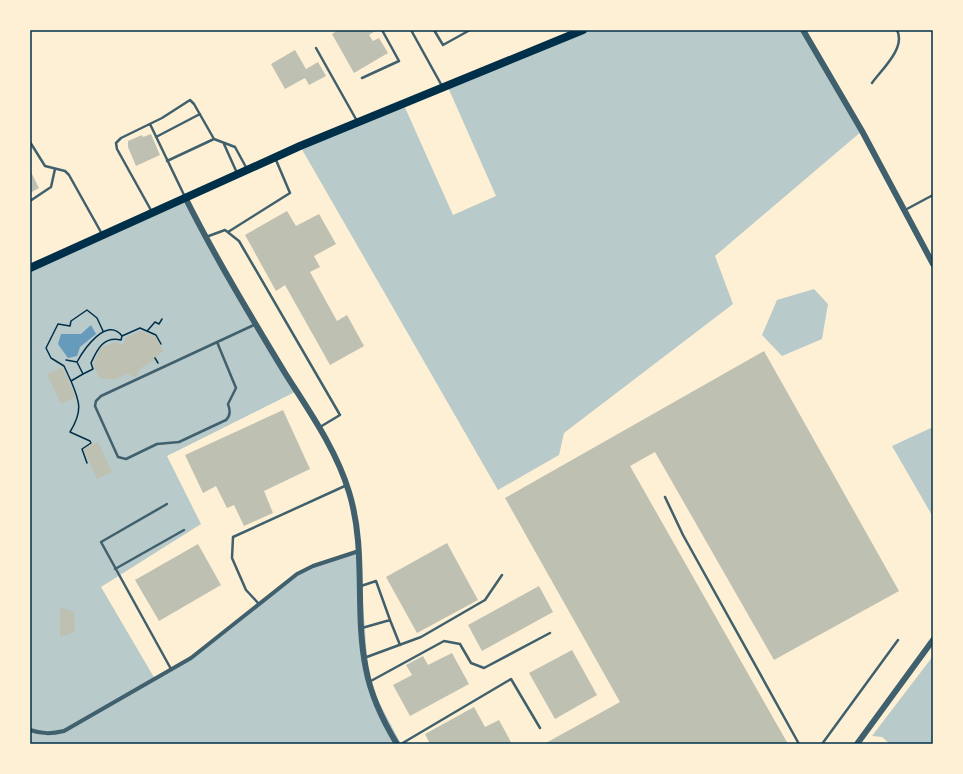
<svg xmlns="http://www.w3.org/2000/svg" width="963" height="774" viewBox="0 0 963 774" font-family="Barlow,sans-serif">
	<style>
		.green { fill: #b9caca }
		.water { fill: #669bbc }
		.building { fill: #bec0b2 }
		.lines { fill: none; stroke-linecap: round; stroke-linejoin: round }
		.path { stroke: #003049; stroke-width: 1.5 }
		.service { stroke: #3f606c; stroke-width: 2.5 }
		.minor { stroke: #3f606c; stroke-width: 4 }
		.tertiary { stroke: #3f606c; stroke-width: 6 }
		.primary { stroke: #003049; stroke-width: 8 }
		.neatline { fill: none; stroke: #003049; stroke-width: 1.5 }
	</style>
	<rect width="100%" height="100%" fill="#fdf0d5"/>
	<path class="green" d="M583 30H803L862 131 715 256 733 304 564 433 559 455 498 490 300 146 403 103 453 215 496 196 447 85Z
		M185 197 297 391 167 456 201 524 101 587 155 679 204 648 304 570 359 551 369 683 401 744H30V268Z
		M814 289 828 304 822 339 782 356 762 335 777 300Z
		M933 427V517L892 446Z
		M933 656V744H890L882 737 872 736Z"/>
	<path class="water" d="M91 325 96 334 80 347 77 356 68 358 58 344 61 334H81Z"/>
	<path class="building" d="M338 30H377L369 35 373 41 379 38 388 53 354 73 332 34Z
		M295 50 306 69 318 62 326 76 309 85 305 78 285 89 271 64Z
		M151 134 160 155 136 166 128 147V141L142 135 143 137Z
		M30 170 39 188 30 193Z
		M287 211 296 226 319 214 336 244 314 256 320 267 310 272 337 321 347 315 364 346 330 365 285 285 276 291 245 235Z
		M141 331 156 336 163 351 153 361 141 368 136 377 127 374 115 379H100L93 364 100 348 115 342 123 345 126 337Z
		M764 351 899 591 774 660 655 452 630 466 788 744H544L620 702 505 498Z
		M62 367 76 397 61 404 47 374Z
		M283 410 310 469 264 491 273 513 244 526 234 505 227 508 216 486 203 493 185 455Z
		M98 442 112 472 97 479 83 448Z
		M447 543 478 600 417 633 386 577Z
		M198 544 221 585 159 621 135 580Z
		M539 586 553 612 482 651 468 625Z
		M60 608 74 611 75 632 60 637Z
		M572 650 597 695 555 719 529 673Z
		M452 653 469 684 410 716 393 685 412 675 406 665 423 656 428 665Z
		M474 707 485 727 499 720 512 744H430L425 734Z"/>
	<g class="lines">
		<path class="path" d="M148 330 155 322 159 324 162 319
			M155 358 158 363
			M66 360 77 362
			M77 362C84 349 107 316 122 336L140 328 156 335 161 344
			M77 362 83 374 93 369 91 363C97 350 103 336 121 340L122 336
			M83 374 71 381C80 402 83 411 70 432L90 441 91 443 82 449 87 463
			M71 381 64 366 51 358 46 348 58 324 70 326 71 321 87 310 97 318 103 331"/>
		<path class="service" d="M411 30 442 86
			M434 30 443 45 470 30
			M316 48 357 121
			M362 78 399 61 382 30
			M872 83C882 69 906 48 897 30
			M150 124 185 197
			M156 137 200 114
			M30 142 45 166 65 171 69 175 102 234
			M224 144 237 173
			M167 161 214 139
			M30 201 51 187 55 169
			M905 210 933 195
			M152 212 117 149 116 143 121 138 162 118 190 100 194 104 214 139 235 147 247 169
			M228 232 290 193 276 160
			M206 237 225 230 239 241 340 415 320 427
			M217 342 236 388 228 404C230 410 231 415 226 420L179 442 157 444 126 459 118 457 95 406 96 401 101 396 256 324
			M665 497 683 535 799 744
			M167 504 101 542 171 669
			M115 569 184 530
			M361 586 376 581 390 620
			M259 604 246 590 232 558 233 537 347 485
			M362 628 390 620 400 645
			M364 658 421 637 485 600 502 575
			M369 682 444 641 460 644 471 663 484 668 550 633
			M401 744 511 679 540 728
			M822 744 898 640"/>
		<path class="minor" d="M30 730C42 734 51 734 64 731L191 658 297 574 313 566 359 551"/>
		<path class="tertiary" d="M803 30 862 131 933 264
			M185 197C215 257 250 315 285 373 309 411 336 449 349 492 367 550 354 611 366 669 371 696 383 721 397 744
			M857 744 933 640"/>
		<path class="primary" d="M30 268 300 146 583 30"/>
	</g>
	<rect width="963" height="774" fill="none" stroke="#fdf0d5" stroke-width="62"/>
	<rect x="31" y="31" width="901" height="712" class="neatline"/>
</svg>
